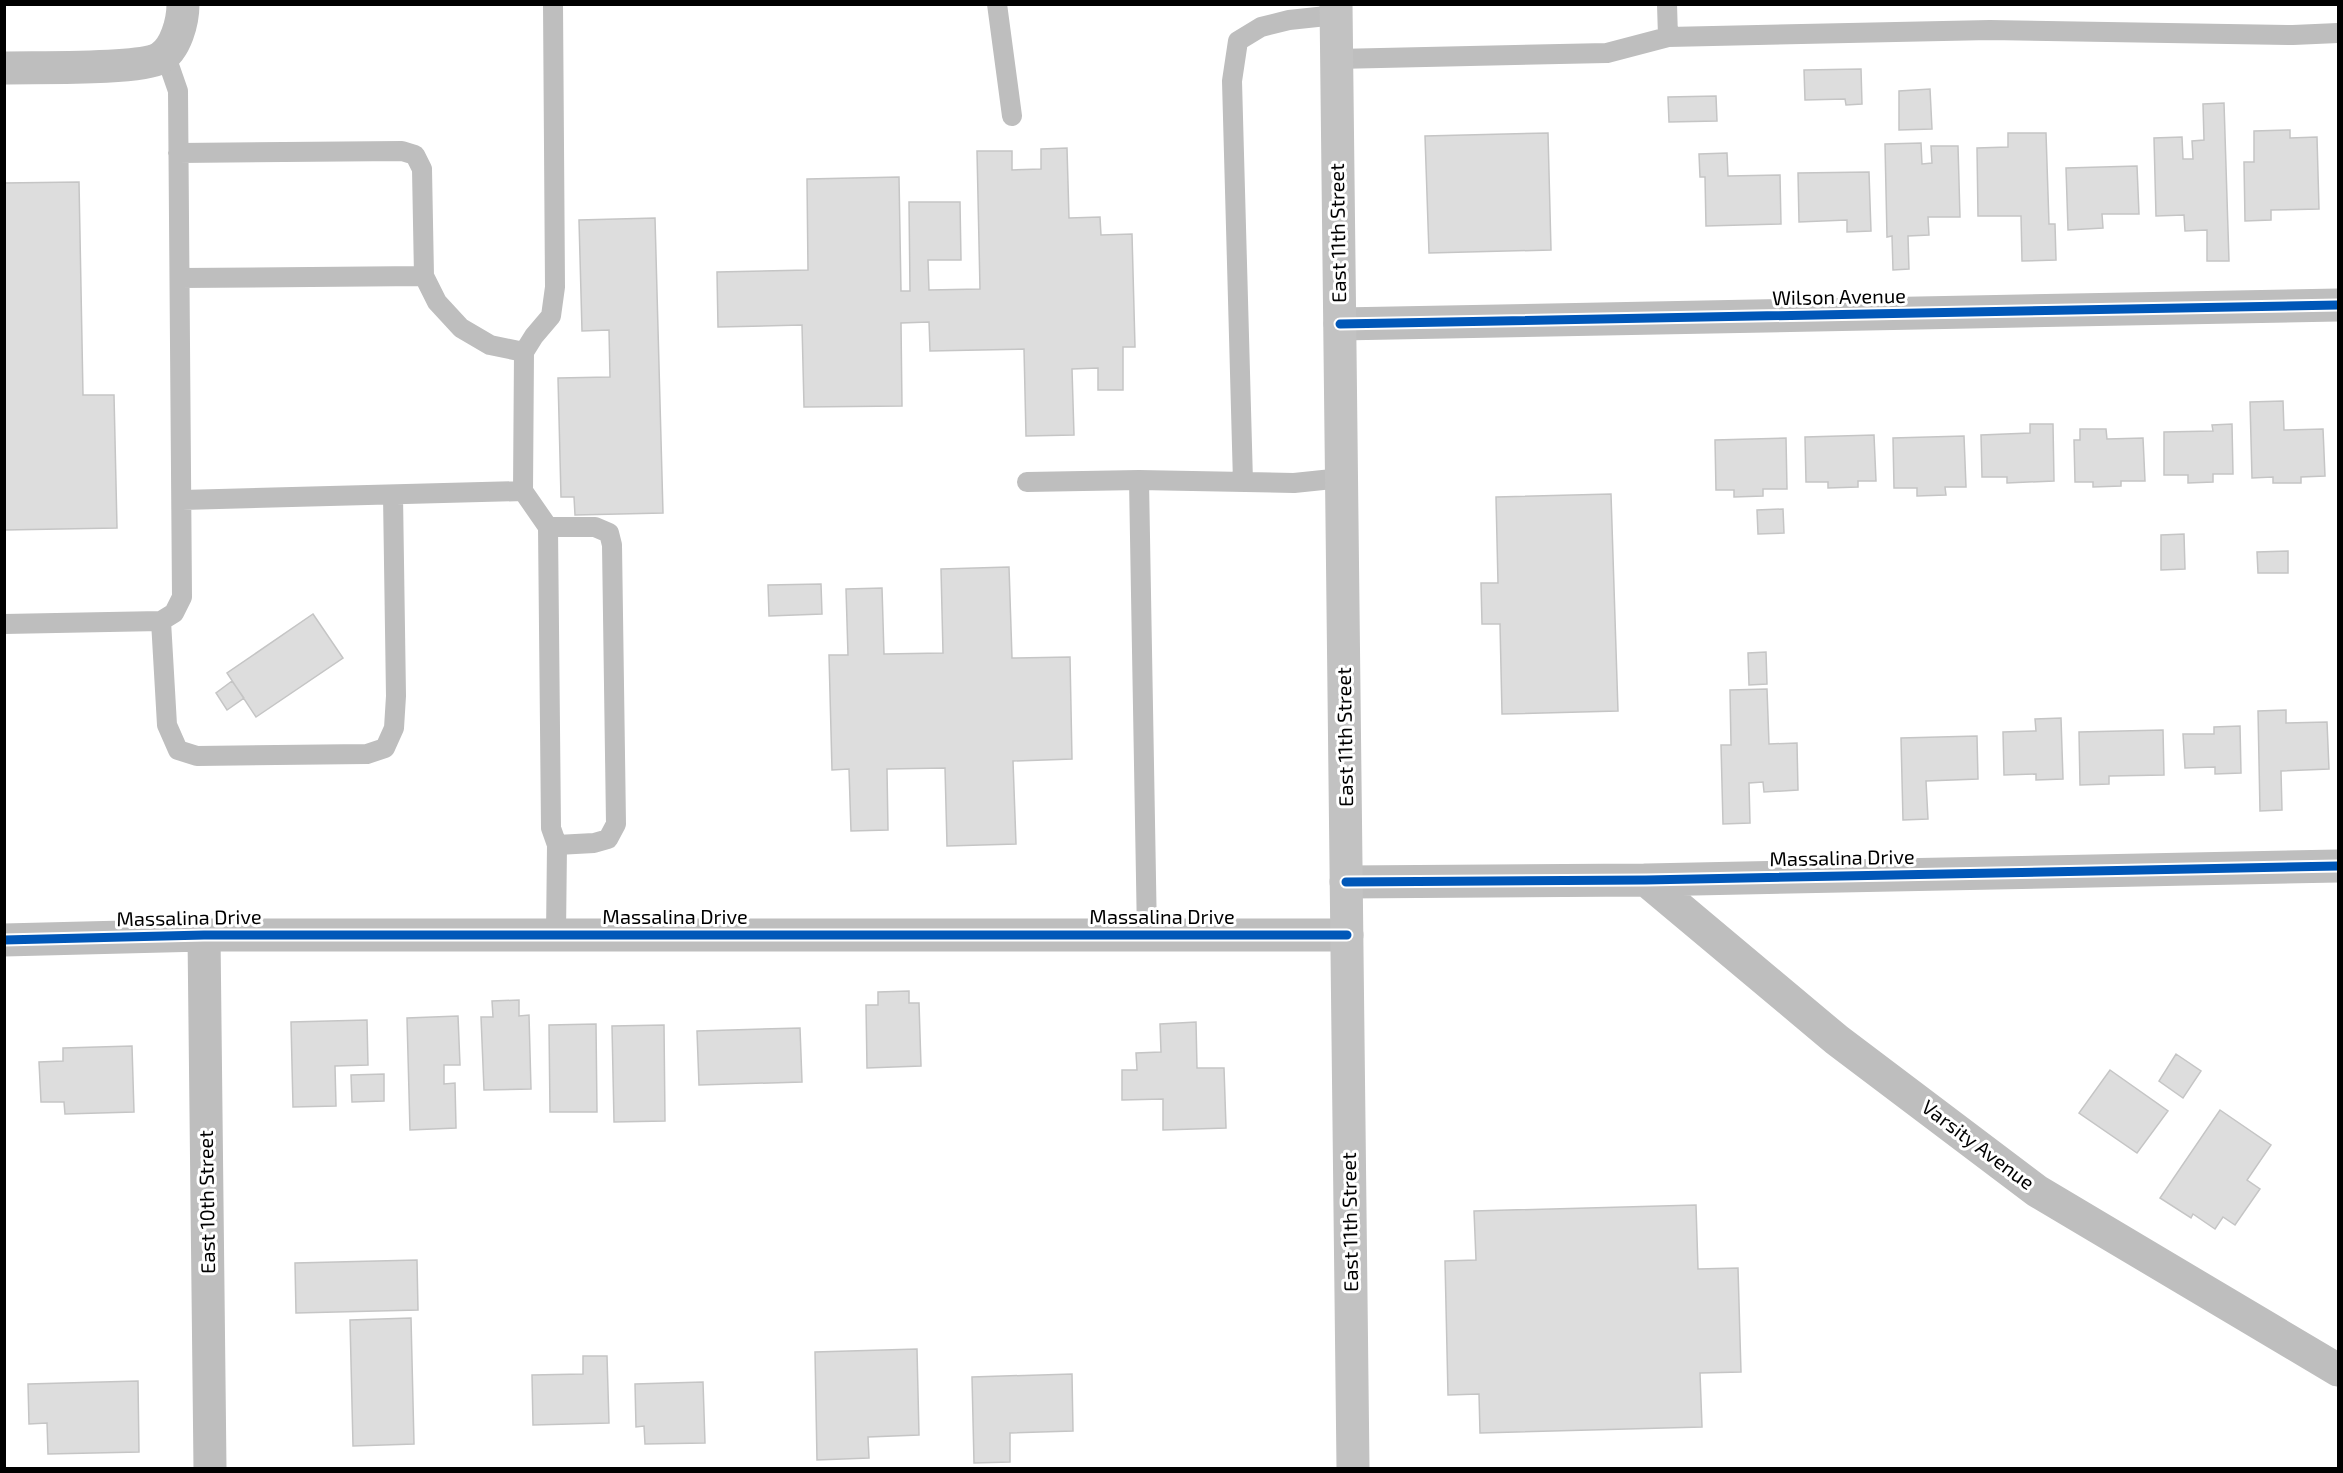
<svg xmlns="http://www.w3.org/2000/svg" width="2343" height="1473" viewBox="0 0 2343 1473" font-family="'Exo 2',sans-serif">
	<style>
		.building { fill: #ddd; stroke: #c5c5c5; stroke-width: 1.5 }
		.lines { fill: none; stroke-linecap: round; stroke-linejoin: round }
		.service { stroke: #bebebe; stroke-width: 20 }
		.minor { stroke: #bebebe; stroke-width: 33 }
		.secondary { stroke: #c2c2c2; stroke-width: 33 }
		.cycleway-casing { stroke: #fff; stroke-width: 13 }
		.cycleway { stroke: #0057b8; stroke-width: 9 }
		.labels { text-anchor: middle; stroke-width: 6; stroke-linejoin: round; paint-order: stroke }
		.street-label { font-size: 20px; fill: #000; stroke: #fff }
	</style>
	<rect width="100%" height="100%" fill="#fff"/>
	<path class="building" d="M1861 69 1862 104 1846 105 1845 99 1805 100 1804 70Z
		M1930 89 1932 129 1899 130V91Z
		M1716 96 1717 121 1669 122 1668 97Z
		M2224 103 2229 261H2207V230L2185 231 2184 215 2156 216 2154 138 2182 137 2183 159H2193L2192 141 2204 140 2203 104Z
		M2290 130V138L2317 137 2319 209 2271 210V220L2245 221 2244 162H2254V131Z
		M1548 133 1551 250 1429 253 1425 136Z
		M2008 133H2046L2049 224H2055L2056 260 2022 261 2021 216H1978L1977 148 2008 147Z
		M1921 143 1922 164 1932 163 1931 146H1958L1960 217H1928L1929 235 1908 236 1909 269 1893 270 1892 236 1887 237 1885 144Z
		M1067 148 1069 218 1100 217 1101 235 1132 234 1135 347H1123V390H1098V368L1072 369 1074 435 1026 436 1024 349 930 351 929 322 901 323 902 406 804 407 802 325 718 327 717 272 808 270 807 179 899 177 901 291H910L909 202H960L961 260H928L929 290 980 289 977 151H1012V170L1041 169V149Z
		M1727 153 1728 176 1780 175 1781 224 1706 226 1705 177H1700L1699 154Z
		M2137 166 2139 214H2102L2103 228 2068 230 2066 168Z
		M1869 172 1871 231 1847 232V220L1799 222 1798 173Z
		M79 182 83 395H114L117 528 4 530V183Z
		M655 218 663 513 575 515 574 497H561L558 378 610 377 609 330 582 331 579 220Z
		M2283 401 2284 430 2323 429 2325 476 2301 477V483H2273V477L2252 478 2250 402Z
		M2030 424H2053L2054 481 2007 483V477H1982L1981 435 2030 433Z
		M2232 424 2233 474H2213V482L2188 483V475H2164V432L2213 431 2212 425Z
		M2080 429H2106L2107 439 2143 438 2145 481H2121V486L2093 487V482H2075L2074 440H2080Z
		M1874 435 1876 481H1858V487L1828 488V482H1806L1805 437Z
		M1964 436 1966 487H1945L1946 495 1917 496V488H1894L1893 438Z
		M1786 438 1787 489H1763V496L1734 497V490H1716L1715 440Z
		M1611 494 1618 711 1502 714 1500 624H1482L1481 583H1498L1496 497Z
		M1783 509 1784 533 1758 534 1757 510Z
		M2184 534 2185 569 2161 570V535Z
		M2288 551V573H2258L2257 552Z
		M1009 567 1012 658 1070 657 1072 759 1013 761 1016 844 947 846 945 768 887 769 888 830 851 831 849 769 832 770 829 655H848L846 589 882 588 884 654 943 653 941 569Z
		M821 584 822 614 769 616 768 585Z
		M313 614 343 658 256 717 227 673Z
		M1766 652 1767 684 1749 685 1748 653Z
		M232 681 244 698 227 710 216 693Z
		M1767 689 1769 744 1797 743 1798 790 1764 792 1763 782 1749 783 1750 823 1723 824 1721 745H1731L1730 690Z
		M2286 710V723L2327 722 2329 769 2281 771 2282 810 2260 811 2258 711Z
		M2061 718 2063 779 2036 780V774L2004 775 2003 732 2036 731 2035 719Z
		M2240 726 2241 773 2215 774V767L2185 768 2183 734H2214V727Z
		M2163 730 2164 775 2109 776V784L2080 785 2079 732Z
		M1977 736 1978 779 1926 781 1928 819 1903 820 1901 738Z
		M909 991V1003H919L921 1066 867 1068 866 1005H878V992Z
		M519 1000V1016L529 1015 531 1089 484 1090 481 1017H493L492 1001Z
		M458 1016 460 1065H444V1084L455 1083 456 1128 410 1130 407 1018Z
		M367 1020 368 1065 335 1066 336 1106 293 1107 291 1022Z
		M1196 1022 1197 1068H1224L1226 1128 1163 1130V1099L1122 1100V1070H1137L1136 1053 1161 1052 1160 1024Z
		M596 1024 597 1112H550L549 1025Z
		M664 1025 665 1121 614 1122 612 1026Z
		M800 1028 802 1082 699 1085 697 1031Z
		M132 1046 134 1112 65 1114 64 1102H41L39 1062 63 1061V1048Z
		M2176 1054 2201 1071 2183 1098 2159 1081Z
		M2110 1070 2168 1111 2137 1153 2079 1113Z
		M384 1074V1101L352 1102 351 1075Z
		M2220 1110 2271 1145 2247 1180 2260 1189 2235 1225 2223 1217 2215 1229 2193 1214 2191 1218 2160 1198Z
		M1696 1205 1698 1269 1738 1268 1741 1372 1700 1373 1702 1427 1480 1433 1479 1394 1448 1395 1445 1261 1476 1260 1474 1211Z
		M417 1260 418 1310 296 1313 295 1263Z
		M411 1318 414 1444 353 1446 350 1320Z
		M917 1349 919 1435 868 1437 869 1458 817 1460 815 1352Z
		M583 1356H607L609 1423 533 1425 532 1375 583 1374Z
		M1072 1374 1073 1431 1010 1433V1462L974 1463 972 1377Z
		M138 1381 139 1452 48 1454 47 1423 29 1424 28 1384Z
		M703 1382 705 1443 645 1444 644 1426 636 1427 635 1384Z"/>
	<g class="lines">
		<path class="service" d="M997 4 1012 116
			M1668 37 1990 30 2293 35 2338 33
			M1336 59 1607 53 1668 37 1667 4
			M178 153 402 151 415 155 422 169 424 276 437 302 461 328 490 345 524 352
			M180 278 424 276
			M1027 482 1139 480
			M1243 482 1232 81 1238 41 1261 27 1289 20 1336 15
			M523 491 548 527
			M182 500 523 491 524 352 534 336 551 316 555 287 553 4
			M161 621 167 725 178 750 197 756 367 754 385 748 394 728 396 696 393 495
			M4 624 161 621 174 613 182 597 178 91 170 68 160 58
			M556 935 557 845 551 828 548 527H595L609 533 612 545 616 824 608 839 594 843 557 845
			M1147 935 1139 480 1294 483 1342 478"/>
		<path class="minor" d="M4 68C34 67 139 70 160 58 176 49 183 21 183 4
			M1340 324 2338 305
			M1646 880 1837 1040 2037 1191 2338 1370
			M1346 882 1646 880 2338 866
			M204 935 210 1468
			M4 940 204 935H1347"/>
		<path class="secondary" d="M1336 4 1353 1468"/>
		<defs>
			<path id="cycleway" d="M1340 324 2338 305
				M1346 882 1646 880 2338 866
				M4 940 204 935H1347"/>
		</defs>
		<use href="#cycleway" class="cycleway-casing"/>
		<use href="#cycleway" class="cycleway"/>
	</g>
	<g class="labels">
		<g class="street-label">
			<text transform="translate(1338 233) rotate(-91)" y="7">East 11th Street</text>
			<text transform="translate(1839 297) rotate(-1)" y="7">Wilson Avenue</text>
			<text transform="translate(1345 737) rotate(-91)" y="7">East 11th Street</text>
			<text transform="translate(1842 858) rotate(-1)" y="7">Massalina Drive</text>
			<text x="675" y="924">Massalina Drive</text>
			<text x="1162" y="924">Massalina Drive</text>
			<text transform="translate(189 918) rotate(-1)" y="7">Massalina Drive</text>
			<text transform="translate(1978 1145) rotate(37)" y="7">Varsity Avenue</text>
			<text transform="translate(207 1202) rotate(-91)" y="7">East 10th Street</text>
			<text transform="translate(1350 1222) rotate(-91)" y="7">East 11th Street</text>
		</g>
	</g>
	<rect width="2343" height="1473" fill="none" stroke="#000000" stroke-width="12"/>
</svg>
